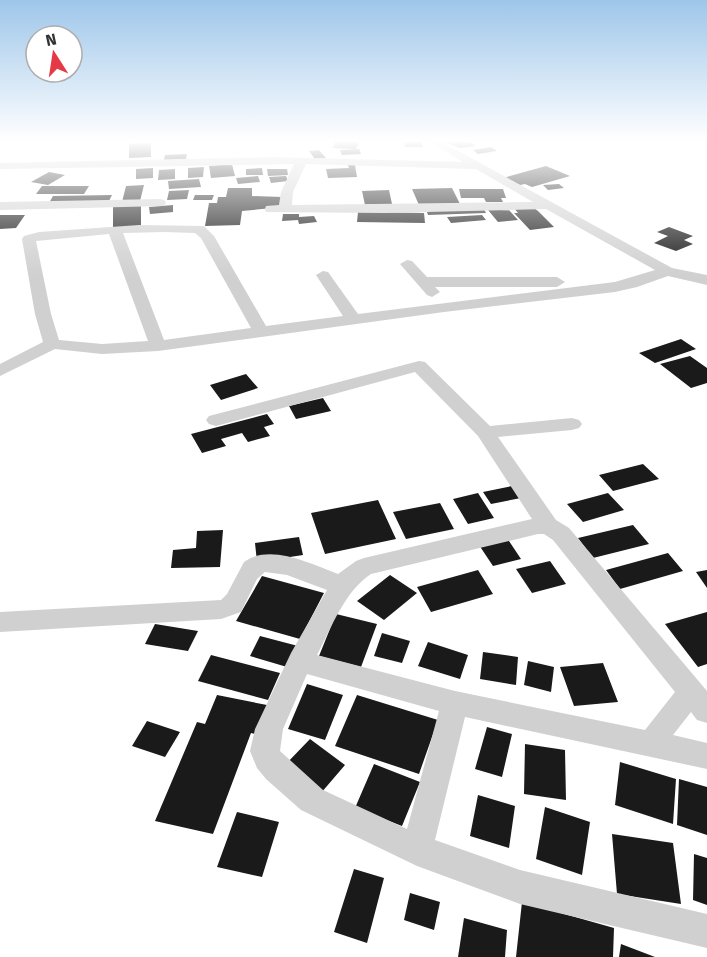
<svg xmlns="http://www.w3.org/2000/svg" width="707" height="957" viewBox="0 0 707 957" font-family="'Fira Sans',sans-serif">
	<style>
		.building { fill: #1a1a1a }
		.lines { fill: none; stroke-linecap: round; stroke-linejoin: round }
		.minor { fill: #d0d0d0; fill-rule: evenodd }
	</style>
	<rect width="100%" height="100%" fill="#fff"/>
	<path class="building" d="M335 142H359L356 149 333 148Z
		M404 142H421L423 147H405Z
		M444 142H470L476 146 460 148Z
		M151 143V157L129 158V144Z
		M491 147 497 151 478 154 473 150Z
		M359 149 361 154 342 155 340 150Z
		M319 150 326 158 315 159 309 151Z
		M187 154 186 159 164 160 165 155Z
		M232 164 235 176 211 178 209 166Z
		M348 165H355L357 177 328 178 326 169 349 168Z
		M546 166 570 176 532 187 525 184 520 185 503 178Z
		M204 167 203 177 188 178V168Z
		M153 168V178L136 179V169Z
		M262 168 263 175H246V169Z
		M175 169V179L158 180 159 170Z
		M267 169H287L288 175 268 176Z
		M49 172 65 175 48 185 31 182Z
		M258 176 260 182 238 184 236 178Z
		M286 176 288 181 271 183 269 177Z
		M199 179 201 187 169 189 168 181Z
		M559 184 564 188 548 190 543 185Z
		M144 185 140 201 122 202 126 186Z
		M42 186H89L84 194H36Z
		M228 188H252V196L283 197V207L242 211 240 225 205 226 209 203H217L218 197H226Z
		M452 188 460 204 419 205 412 189Z
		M459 189H503L506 198H501L503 202H486L484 198H461Z
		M189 190 187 199 167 200 169 191Z
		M389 190 392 204 365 205 362 191Z
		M112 195 108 203H49L53 196Z
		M195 195H214L212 200H193Z
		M141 205V228L113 231V207Z
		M173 205V212L150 214 149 207Z
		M531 206 538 211 554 227 530 230 514 213H518L514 208Z
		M483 207 486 213 428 215 426 209Z
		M507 208 518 220 498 222 488 210Z
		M358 212 424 213 425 223 357 222Z
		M283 214H299V217L314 216 317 222 299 224 298 220 282 221Z
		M0 215H25L16 228 0 229Z
		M482 215 486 220 451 223 447 217Z
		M669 227 693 236 684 240 693 244 676 251 654 243 668 236 657 232Z
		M681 339 696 349 655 363 639 353Z
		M690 356 707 368V383L691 388 660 364Z
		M246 374 258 388 221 400 210 385Z
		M323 398 331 411 296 419 289 406Z
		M267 414 274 424 264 427 270 436 248 442 242 433 221 439 226 446 202 453 191 434Z
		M643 464 659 479 613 491 599 475Z
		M512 486 521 498 491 504 483 492Z
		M478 493 494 518 468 524 453 499Z
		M608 493 624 510 583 522 567 504Z
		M378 500 396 539 325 554 311 513Z
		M440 503 454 529 406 539 393 512Z
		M633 525 649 544 593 558 578 538Z
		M223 530 220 567 171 568 173 550 196 548 197 531Z
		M299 537 303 555 257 562 255 543Z
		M507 538 521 559 493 566 479 545Z
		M668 553 683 571 620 589 606 570Z
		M550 561 566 584 532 593 516 569Z
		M478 570 493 594 431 612 417 587Z
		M707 570V588L696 572Z
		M390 575 417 593 384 620 357 601Z
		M262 576 324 593 300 639 236 621Z
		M707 612V664L698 667 665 624Z
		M336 614 377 624 361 667 319 656Z
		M155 624 198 631 188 651 145 644Z
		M382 633 410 641 402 663 374 656Z
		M260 636 298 646 287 667 250 656Z
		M428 642 468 655 460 679 418 666Z
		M483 652 518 657 516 685 480 679Z
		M211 655 280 673 268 700 198 681Z
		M528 661 554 667 551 692 524 685Z
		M603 663 618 702 574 706 560 667Z
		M307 684 343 695 325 740 288 729Z
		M217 695 272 706 262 736 251 733 213 834 155 821 197 722 205 724Z
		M357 695 438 720 419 774 335 746Z
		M147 721 180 732 165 757 132 746Z
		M487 727 512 734 502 777 475 769Z
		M310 739 345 765 321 793 285 765Z
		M525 744 565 750 566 800 524 794Z
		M620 762 676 779 673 824 615 805Z
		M374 764 420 782 402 826 355 808Z
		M679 779 707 787V835L677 825Z
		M478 795 515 806 509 848 470 836Z
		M545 807 590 822 582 875 536 859Z
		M237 812 279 822 262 877 217 867Z
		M612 834 673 843 681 904 617 894Z
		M694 854 707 858V905L693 900Z
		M354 869 384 878 367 943 334 932Z
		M410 893 440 902 434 930 404 920Z
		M522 902 614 928 613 957H516Z
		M464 918 507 930 505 957H458Z
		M621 944 655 957H619Z"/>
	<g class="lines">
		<path class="minor" d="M430 142H442L672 268 707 275V285L668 276 637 287 615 292 444 312 158 351 102 354 55 349 0 376V364L43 342 35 314 22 239 24 236 39 232 139 225 204 226 214 236 266 326 343 316 316 275 323 271 328 272 358 314 615 282 655 270 546 209 386 213 266 212 265 209 266 206 279 205 281 192 294 164 0 169V163L274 157 463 162ZM306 164 476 169 533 202 292 205 293 192ZM165 232 195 233 201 238 251 328 164 340 123 233ZM109 234 148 341 102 344 59 340 51 314 36 241Z
			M160 199 164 200 166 203 164 206 0 210V202Z
			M407 260 412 261 427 277H557L565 282 557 287H435L440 292 432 297 427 295 400 264Z
			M419 361 425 362 490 426 572 418 579 420 582 424 579 428 572 430 498 437 556 520 569 528 707 691V723L697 720 691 712 673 735 707 743V769L465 717 435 840 520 870 707 914V948L520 904 417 866 301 810 266 779 257 768 250 751 255 729 291 653 327 590 287 575 265 572 257 579 241 612 221 619 0 632V612L221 600 227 594 244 562C270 543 311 564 338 574L356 561 364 558 532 519 478 436 415 372 216 426 209 424 206 420 209 416ZM538 534H544L553 540 675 692 645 730 455 691 317 655C332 627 344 592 371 574ZM307 674 439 711 407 829 323 790 280 751 283 729Z"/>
	</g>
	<linearGradient id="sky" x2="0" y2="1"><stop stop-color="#9ec6ea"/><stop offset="0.51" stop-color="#fff"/><stop offset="1" stop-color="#fff" stop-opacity="0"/></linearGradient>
	<rect width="707" height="276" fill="url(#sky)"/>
	<g transform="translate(54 54) rotate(348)"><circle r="28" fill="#ffffff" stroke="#adadad" stroke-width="1.5"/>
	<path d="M0-4.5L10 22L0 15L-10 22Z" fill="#e63946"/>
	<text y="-9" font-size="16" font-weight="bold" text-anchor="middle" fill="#333333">N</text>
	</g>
</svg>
